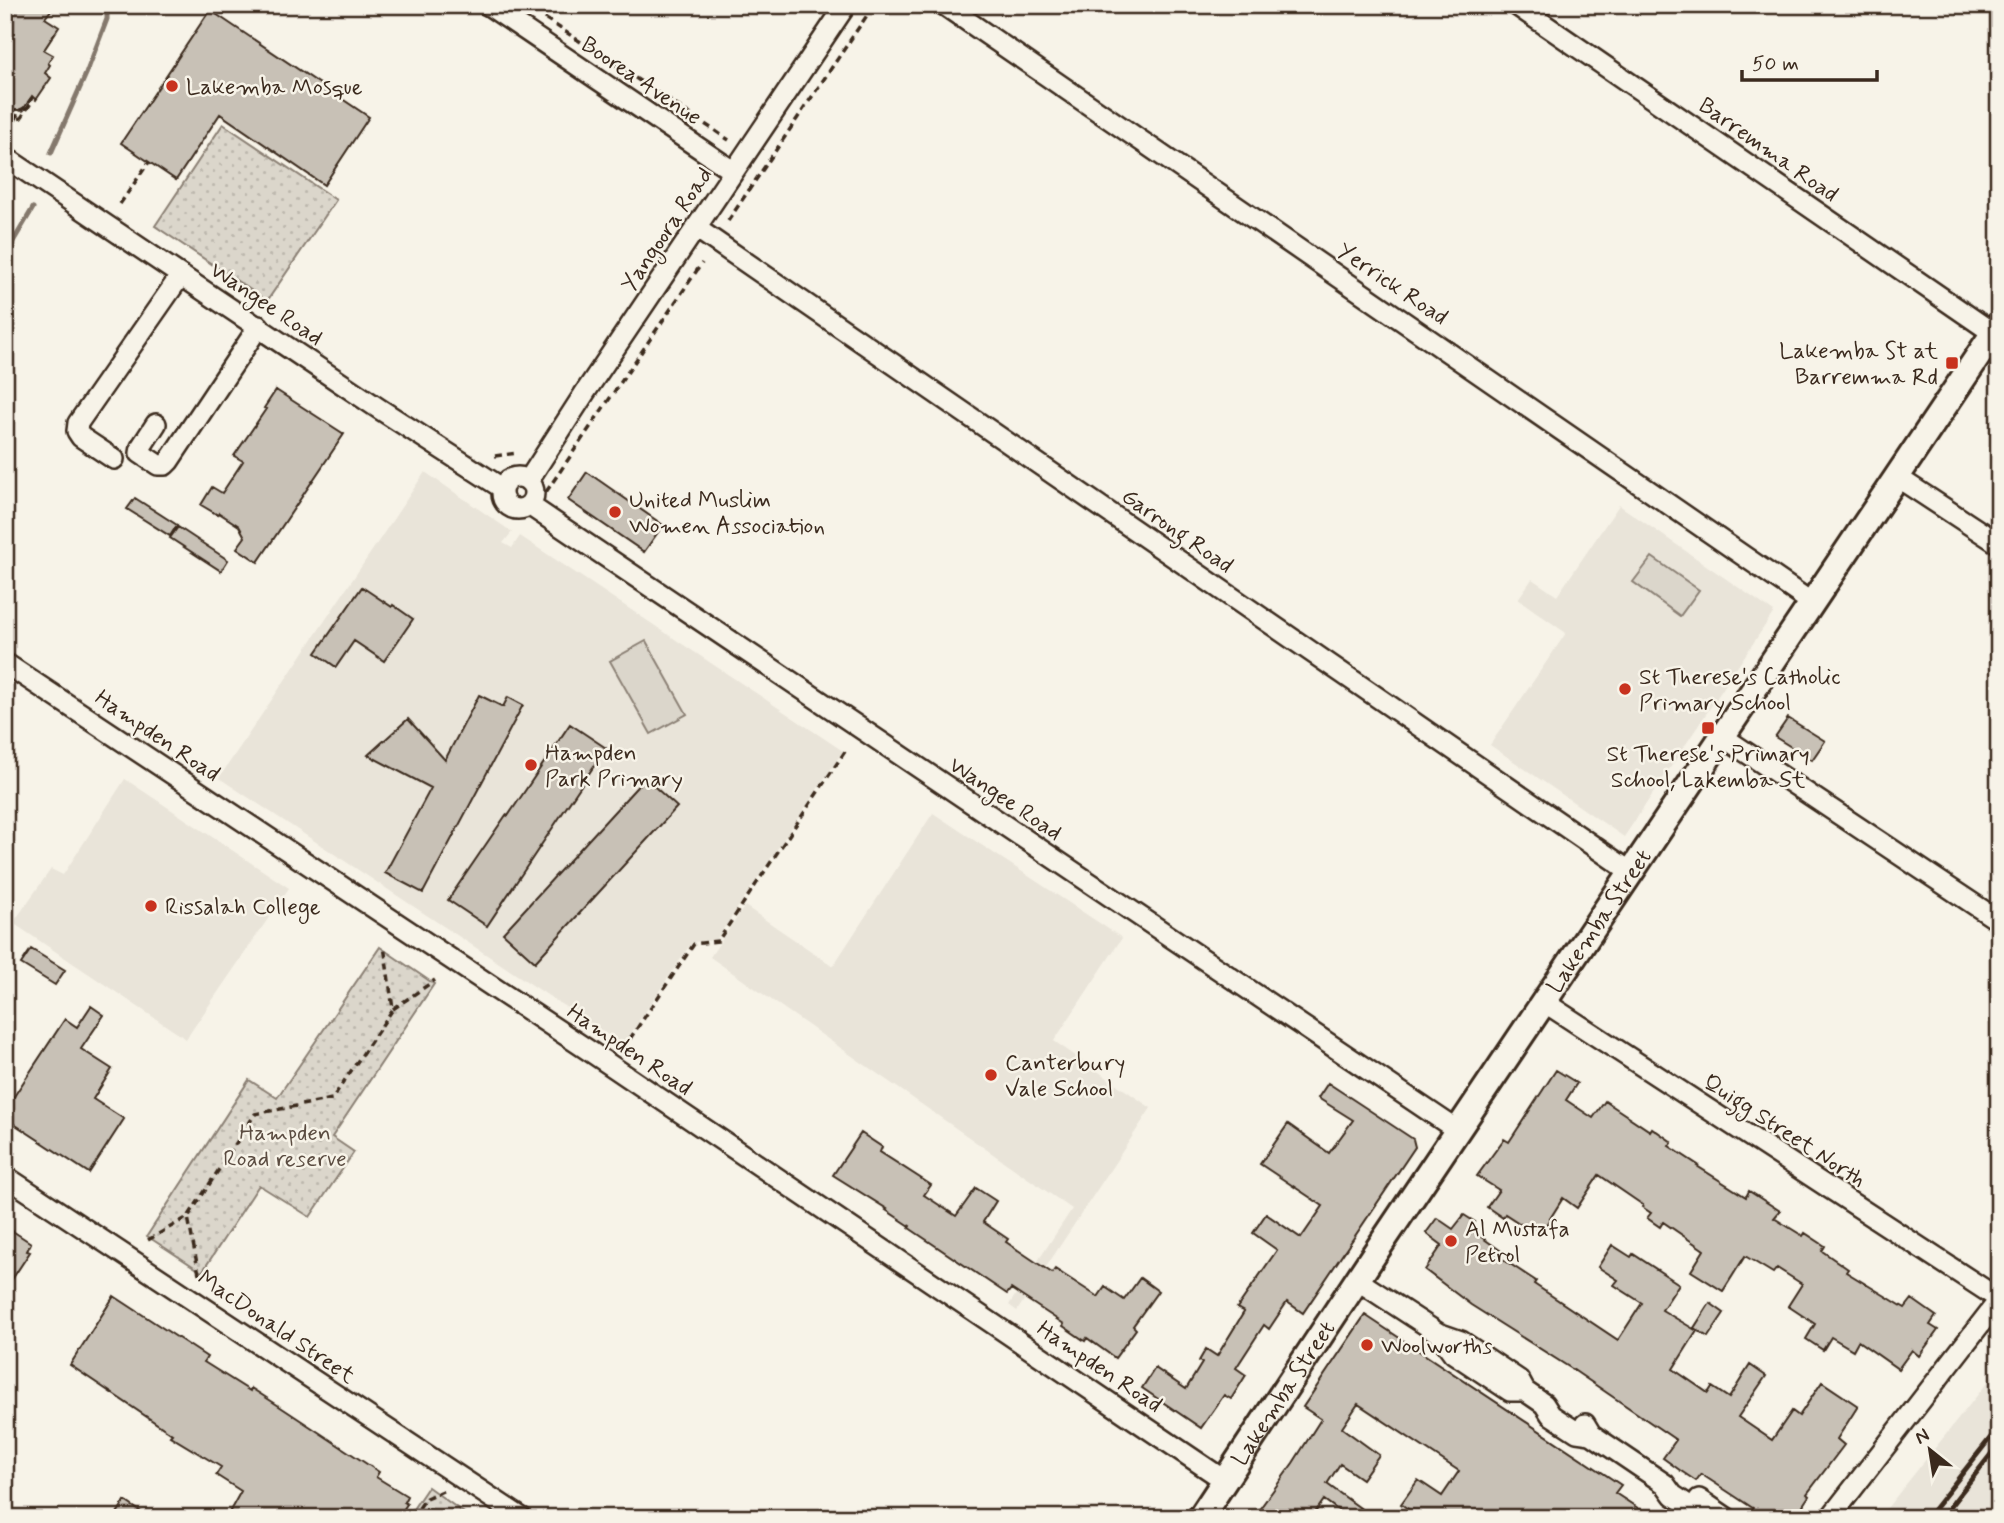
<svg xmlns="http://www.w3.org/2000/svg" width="2004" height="1523" viewBox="0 0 2004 1523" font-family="Mynerve,sans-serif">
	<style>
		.built { fill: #e9e4d9 }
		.grass { fill: url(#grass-dots); stroke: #8b8074; stroke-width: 2 }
		.garden { fill: #dbd6cb; stroke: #8b8074; stroke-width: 2 }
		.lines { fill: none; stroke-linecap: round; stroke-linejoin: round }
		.stream { stroke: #84786c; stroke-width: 5 }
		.building { fill: #c8c1b6; stroke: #3b2a1e; stroke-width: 2 }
		.minor-casing { stroke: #3b2a1e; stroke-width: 24 }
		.major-casing { stroke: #3b2a1e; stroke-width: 30 }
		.path { stroke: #3b2a1e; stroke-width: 3.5; stroke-dasharray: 7 5; stroke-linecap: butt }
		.minor { stroke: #f7f3e8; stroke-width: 19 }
		.major { stroke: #f7f3e8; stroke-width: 24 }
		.rail { stroke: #3b2a1e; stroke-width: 5 }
		.poi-dot { fill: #c8321e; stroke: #f7f3e8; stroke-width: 2.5 }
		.labels { text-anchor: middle; stroke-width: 5; stroke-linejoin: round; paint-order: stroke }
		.street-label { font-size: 23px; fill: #3b2a1e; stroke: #f7f3e8 }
		.poi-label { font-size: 23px; fill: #3b2a1e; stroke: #f7f3e8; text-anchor: start }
		.park-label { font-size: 23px; fill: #5b4c41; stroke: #f7f3e8 }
	</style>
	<defs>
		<pattern id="grass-dots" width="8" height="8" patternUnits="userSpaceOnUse" patternTransform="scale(1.75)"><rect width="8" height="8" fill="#dbd6cb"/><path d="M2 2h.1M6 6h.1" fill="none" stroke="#bdb8ae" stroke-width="1.8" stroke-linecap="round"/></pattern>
	</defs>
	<rect width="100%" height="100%" fill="#f7f3e8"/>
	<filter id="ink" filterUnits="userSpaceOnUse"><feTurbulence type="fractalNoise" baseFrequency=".0143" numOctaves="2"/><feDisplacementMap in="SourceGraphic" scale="14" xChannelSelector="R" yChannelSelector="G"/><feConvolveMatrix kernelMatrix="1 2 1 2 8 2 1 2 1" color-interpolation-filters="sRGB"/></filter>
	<g filter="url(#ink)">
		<path class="built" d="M425 472 512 532 503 543 512 548 520 536 843 751 716 940 692 942 623 1045 219 778Z
			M1619 505 1774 612 1624 837 1490 745 1566 633 1518 599 1532 579 1557 596Z
			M125 779 289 888 186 1039 13 923 51 869 63 875Z
			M933 813 1122 938 1054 1041 1151 1108 1017 1311 1009 1305 1072 1209 710 957 745 906 833 966Z
			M1999 1368V1509L1993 1518H1879Z"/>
		<path class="grass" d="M223 124 336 200 267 301 155 226Z
			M380 947 434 984 332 1137 354 1152 310 1217 259 1185 202 1272 147 1236 249 1080 277 1098Z
			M428 1487 471 1518H407Z"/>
		<path class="garden" d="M1652 557 1699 590 1680 616 1633 582Z
			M646 641 687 714 651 734 610 661Z"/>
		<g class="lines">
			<path class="stream" d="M51 153 86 74 107 19V5
				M5 255 33 208"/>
		</g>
		<path class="building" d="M5 5H55L45 18 59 27 44 50 53 55 48 63 50 65 45 73 51 78 36 100 32 96 25 107 19 110H14L5 104Z
			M210 10 369 117 324 185 220 114 176 180 121 143Z
			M276 390 344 434 258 562 237 548 245 537 239 526 219 513 218 515 201 505 212 487 222 493 243 461 234 456 266 409 264 408Z
			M587 472 663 525 644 552 568 500Z
			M135 498 177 525 170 536 127 509Z
			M178 527 228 560 221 571 170 538Z
			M362 587 392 607 393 605 413 619 384 661 354 641 336 667 316 653Z
			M479 695 503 707 508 697 523 705 423 893 385 873 431 788 368 755 408 719 445 760Z
			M1788 718 1825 741 1812 760 1775 737Z
			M570 724 606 748 487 926 448 900 506 815 508 816Z
			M645 778 677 807 535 962 503 933Z
			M31 949 65 970 55 985 21 964Z
			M91 1006 104 1015 81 1049 112 1069 93 1099 124 1119 89 1173 5 1118V1110L65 1019 77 1027Z
			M1556 1070 1577 1083 1566 1100 1593 1118 1605 1101 1650 1131 1652 1128 1672 1142 1669 1146 1698 1165 1697 1166 1746 1197 1749 1191 1780 1211 1774 1218 1803 1236 1805 1233 1825 1246 1822 1251 1848 1269 1846 1272 1905 1308 1912 1299 1936 1316 1930 1325 1938 1330 1919 1356 1912 1350 1898 1369 1858 1341 1853 1350 1831 1337 1823 1350 1806 1339 1815 1324 1788 1306 1802 1284 1777 1268 1773 1273 1745 1256 1723 1291 1691 1271 1704 1250 1663 1222 1660 1227 1647 1218 1651 1213 1642 1207 1643 1205 1599 1175 1577 1208 1563 1198 1539 1236 1505 1214 1503 1218 1487 1207 1499 1190 1477 1176 1504 1139 1509 1142Z
			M1328 1083 1413 1139 1415 1147 1303 1313 1287 1302 1269 1329 1264 1325 1236 1368 1246 1375 1231 1399 1224 1395 1201 1428 1142 1388 1155 1368 1186 1389 1202 1363 1199 1361 1206 1349 1217 1356 1244 1312 1237 1308 1277 1250 1253 1233 1266 1214 1301 1238 1323 1206 1260 1164 1288 1124 1329 1153 1353 1120 1318 1098Z
			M861 1133 882 1147 880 1152 931 1185 924 1195 956 1216 976 1188 996 1201 983 1222 1008 1239 1006 1242 1052 1273 1055 1269 1098 1297 1105 1287 1124 1300 1140 1278 1158 1291 1133 1326 1136 1329 1115 1358 1087 1338 1085 1341 1063 1326 1064 1324 1011 1289 1007 1294 909 1228 910 1226 886 1210 887 1209 833 1175Z
			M1464 1215 1475 1222 1470 1229 1504 1253 1501 1258 1536 1281 1534 1284 1618 1340 1642 1303 1614 1285 1618 1280 1598 1267 1612 1245 1631 1257 1633 1254 1679 1284 1662 1310 1697 1331 1673 1369 1708 1393 1712 1387 1729 1398 1750 1365 1766 1376 1738 1417 1772 1440 1792 1411 1799 1416 1822 1382 1858 1406 1837 1439 1844 1445 1807 1494 1809 1496 1803 1505 1804 1506 1795 1518H1768L1701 1474 1696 1481 1681 1471 1663 1458 1676 1440 1572 1369 1471 1305 1425 1270 1442 1245 1426 1233 1437 1218 1453 1229Z
			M11 1230 31 1243 27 1251 30 1252 5 1290V1238Z
			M114 1296 207 1357 204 1362 250 1391 251 1388 276 1404 379 1472 376 1477 407 1496 404 1502 407 1504 398 1518H226L241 1491 216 1475 221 1467 170 1436 172 1434 70 1365Z
			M1710 1303 1724 1313 1708 1337 1694 1328Z
			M1365 1315 1621 1485 1615 1493 1653 1518H1553L1544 1511 1539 1518H1421L1401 1504 1418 1480 1442 1496 1459 1471 1358 1404 1342 1428 1379 1455 1362 1479 1340 1464 1327 1484 1374 1518H1349L1324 1500 1311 1518H1253L1293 1463 1321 1419 1303 1407Z
			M125 1501 150 1518H114Z"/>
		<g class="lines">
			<defs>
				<path id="minor" d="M488 5 733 171
					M944 5 1812 603
					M1516 5 1993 333
					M5 157 378 408 502 488
					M696 228 1631 872
					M156 424 141 447 140 453 158 465H165L169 461 259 326
					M114 459 81 437 77 431 78 423 181 275
					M1897 477 1999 544
					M502 493a16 16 0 1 1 32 0a16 16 0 1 1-32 0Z
					M528 481 586 391 846 5
					M529 505 1457 1130
					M5 663 594 1054 1224 1480
					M1723 737 1999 921
					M1544 1002 1999 1299
					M5 1176 522 1518
					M1357 1280 1438 1333 1461 1341 1519 1380 1525 1391 1544 1404 1551 1415 1577 1432 1591 1434
					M1439 1334 1453 1353 1510 1391H1525
					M1585 1424 1591 1434 1665 1484 1673 1495 1708 1518
					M1699 1499 1727 1518
					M1830 1518 1999 1300"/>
				<g id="major">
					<path id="s1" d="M1200 1518 1373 1256 1999 325"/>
				</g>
			</defs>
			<use href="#minor" class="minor-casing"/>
			<use href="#major" class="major-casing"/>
			<path class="path" d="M525 5 729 140
				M11 132 19 110H23L31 99 33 100 21 118 16 119
				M120 204 149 162
				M728 221 874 5
				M495 456 517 453
				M546 492 702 263
				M393 1009 435 980
				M623 1049 694 944 718 941 846 750
				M148 1240 188 1217
				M199 1274 188 1217 255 1114 332 1099 393 1009 384 946
				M412 1518 426 1498 443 1491"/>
			<use href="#minor" class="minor"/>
			<use href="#major" class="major"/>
			<path class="rail" d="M1927 1518 1999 1427
				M1941 1518 1999 1444"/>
		</g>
	</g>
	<g class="poi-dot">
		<circle cx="172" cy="86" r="7"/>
		<rect x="1945" y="356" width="14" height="14" rx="3.5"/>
		<circle cx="615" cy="512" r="7"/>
		<circle cx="1625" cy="689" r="7"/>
		<rect x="1701" y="721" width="14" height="14" rx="3.5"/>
		<circle cx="531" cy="765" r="7"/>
		<circle cx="151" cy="906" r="7"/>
		<circle cx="991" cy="1075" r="7"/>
		<circle cx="1451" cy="1241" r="7"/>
		<circle cx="1367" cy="1345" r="7"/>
	</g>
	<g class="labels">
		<g class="street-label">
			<text transform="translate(642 80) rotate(34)" y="8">Boorea Avenue</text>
			<text transform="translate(1769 149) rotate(35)" y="8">Barremma Road</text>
			<text transform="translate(666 229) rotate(-56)" y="8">Yangoora Road</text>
			<text transform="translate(1393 283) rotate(34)" y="8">Yerrick Road</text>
			<text transform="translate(267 303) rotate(34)" y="8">Wangee Road</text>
			<text transform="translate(1178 530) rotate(35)" y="8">Garrong Road</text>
			<text transform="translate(158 735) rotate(34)" y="8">Hampden Road</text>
			<text transform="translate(1006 798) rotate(34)" y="8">Wangee Road</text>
			<text dy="8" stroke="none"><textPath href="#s1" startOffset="718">Lakemba Street</textPath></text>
			<text transform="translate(630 1049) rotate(34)" y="8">Hampden Road</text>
			<text transform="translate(1785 1130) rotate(33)" y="8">Quigg Street North</text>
			<text transform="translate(277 1326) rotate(34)" y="8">MacDonald Street</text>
			<text transform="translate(1100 1366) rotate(34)" y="8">Hampden Road</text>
			<text dy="8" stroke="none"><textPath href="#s1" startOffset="150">Lakemba Street</textPath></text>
		</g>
		<g class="poi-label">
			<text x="186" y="94">Lakemba Mosque</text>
			<text x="1938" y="358" text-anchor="end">Lakemba St at<tspan x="1938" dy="26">Barremma Rd</tspan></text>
			<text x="629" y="507">United Muslim<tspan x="629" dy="26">Women Association</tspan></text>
			<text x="1639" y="684">St Therese's Catholic<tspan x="1639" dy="26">Primary School</tspan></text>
			<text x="545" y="760">Hampden<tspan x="545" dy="26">Park Primary</tspan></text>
			<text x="1708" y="761" text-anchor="middle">St Therese's Primary<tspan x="1708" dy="26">School, Lakemba St</tspan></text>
			<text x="165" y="914">Rissalah College</text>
			<text x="1005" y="1070">Canterbury<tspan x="1005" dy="26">Vale School</tspan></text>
			<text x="1465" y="1236">Al Mustafa<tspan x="1465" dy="26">Petrol</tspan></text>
			<text x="1381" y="1353">Woolworths</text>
		</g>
		<g class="park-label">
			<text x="285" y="1140">Hampden<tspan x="285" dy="26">Road reserve</tspan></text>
		</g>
	</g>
	<rect width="2004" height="1523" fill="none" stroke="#f7f3e8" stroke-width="28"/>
	<rect x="14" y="14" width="1976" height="1495" fill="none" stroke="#3b2a1e" stroke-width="2.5" filter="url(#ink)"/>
	<g transform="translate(1930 1450) rotate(330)" stroke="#f7f3e8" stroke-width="5" paint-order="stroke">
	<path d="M0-5L12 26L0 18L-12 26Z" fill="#3b2a1e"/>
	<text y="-10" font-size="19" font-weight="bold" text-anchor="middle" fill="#3b2a1e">N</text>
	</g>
	<path d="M1742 70v10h135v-10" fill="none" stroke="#3b2a1e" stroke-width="3.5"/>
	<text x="1752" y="70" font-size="21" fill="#3b2a1e" stroke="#f7f3e8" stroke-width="5" paint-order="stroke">50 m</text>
</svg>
